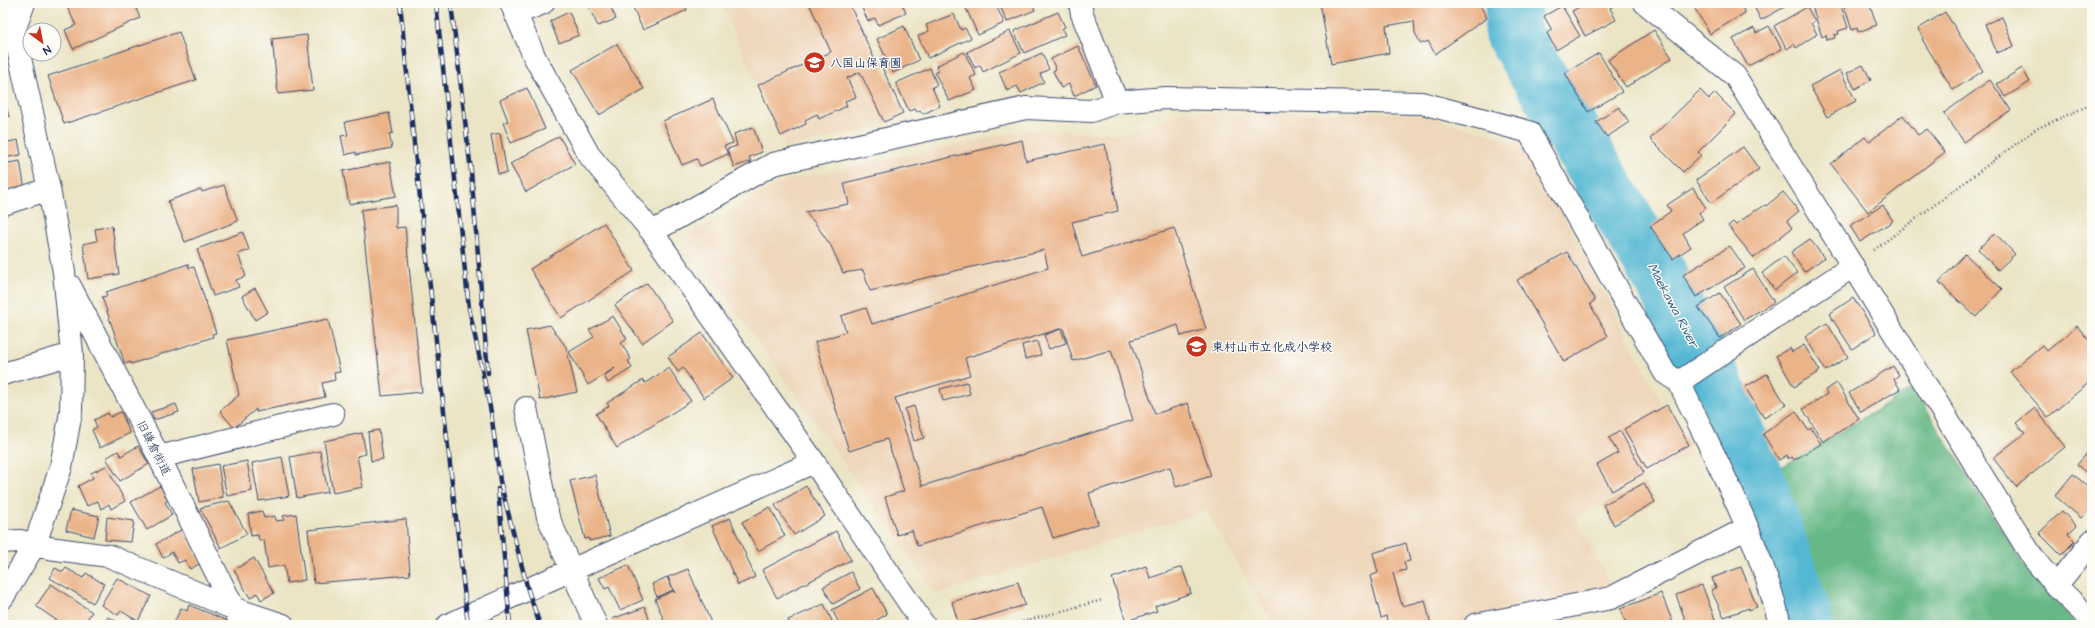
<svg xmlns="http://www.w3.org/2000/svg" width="2095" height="628" viewBox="0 0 2095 628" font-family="'Architects Daughter','Klee One',sans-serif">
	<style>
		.built { fill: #eed7bb }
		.forest { fill: #66b886; stroke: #407472 }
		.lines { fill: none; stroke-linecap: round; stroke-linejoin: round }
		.river { stroke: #54b8d3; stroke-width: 56 }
		.building { fill: #ebb388; fill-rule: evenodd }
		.minor-casing { stroke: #3a4a6e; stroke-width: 24 }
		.path { stroke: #3a4a6e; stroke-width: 2.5; stroke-dasharray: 1 3; stroke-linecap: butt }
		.minor { stroke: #fff; stroke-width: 22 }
		.rail-casing { stroke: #1b2f5e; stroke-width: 4.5 }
		.rail { stroke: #fdfcf7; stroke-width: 3; stroke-dasharray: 9; stroke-linecap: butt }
		.labels { text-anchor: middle; stroke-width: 3; stroke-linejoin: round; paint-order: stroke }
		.poi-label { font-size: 12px; font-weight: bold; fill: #1b2f5e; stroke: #fdfcf7; text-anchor: start }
		.street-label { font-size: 12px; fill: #1b2f5e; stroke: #fdfcf7 }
		.water-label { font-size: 13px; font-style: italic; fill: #2f5f87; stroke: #fdfcf7 }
	</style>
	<rect width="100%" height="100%" fill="#fdfcf7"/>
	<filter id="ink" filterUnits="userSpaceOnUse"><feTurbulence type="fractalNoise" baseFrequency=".025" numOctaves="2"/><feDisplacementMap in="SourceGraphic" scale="8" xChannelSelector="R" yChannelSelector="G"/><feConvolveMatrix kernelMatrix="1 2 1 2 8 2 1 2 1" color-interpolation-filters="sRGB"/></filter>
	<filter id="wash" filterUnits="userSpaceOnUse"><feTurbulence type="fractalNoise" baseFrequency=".012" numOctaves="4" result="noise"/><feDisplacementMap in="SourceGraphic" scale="16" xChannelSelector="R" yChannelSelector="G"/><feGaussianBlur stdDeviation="0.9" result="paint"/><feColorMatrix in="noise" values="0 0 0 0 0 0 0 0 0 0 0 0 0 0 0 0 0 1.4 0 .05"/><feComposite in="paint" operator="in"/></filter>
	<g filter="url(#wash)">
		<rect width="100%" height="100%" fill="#ebe5c6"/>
		<path class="built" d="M721 3H855L909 122 784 148Z
			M1183 112 1417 113 1526 145 1690 456 1576 518 1614 592 1457 625H1273L1207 511 936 594 685 238 780 182 1027 130 1122 134Z"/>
		<path class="forest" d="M1913 388 2022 563 2077 625H1805L1802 610 1758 481Z"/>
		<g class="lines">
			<path class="river" d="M1514 3 1512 32 1660 276 1711 375 1758 481 1802 610 1805 625"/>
		</g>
		<g id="blocks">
			<path class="building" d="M72 3H134L140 18 73 49 65 30 76 25 66 5Z
				M594 3H609L616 19 598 26 588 6Z
				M631 3H684L687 10 643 30Z
				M809 3H849L878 67 881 65 903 113 884 122 860 72 847 78 856 97 845 101 847 106 819 119 817 114 805 120 806 124 781 136 758 85 831 52Z
				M864 3H905L902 4 906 13 878 25 875 18 868 21 860 4Z
				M972 3H995L1004 23 978 35 965 6Z
				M999 3H1032L1035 10 1007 22Z
				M1320 3H1479L1487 18 1435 54 1428 41 1421 44 1415 33 1414 21 1386 26 1389 53 1331 64Z
				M1587 3H1615L1616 5 1610 8 1616 20 1585 36 1572 11Z
				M1701 3H1740L1745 13 1710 34 1694 7Z
				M1752 3H1792L1761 20Z
				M1811 3H1840L1848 28 1838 31 1839 34 1834 35 1835 38 1827 40 1826 35 1822 37Z
				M1843 3H1869L1877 25 1858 32 1857 28 1852 30Z
				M1562 6 1580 36 1556 50 1547 33 1552 30 1544 16Z
				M1807 7 1815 21 1811 23 1817 34 1796 48 1794 44 1787 49 1774 26Z
				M569 12 579 35 559 43 550 21Z
				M1058 12 1065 27 1062 29 1065 35 1024 53 1014 31Z
				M1945 12 1983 71 1953 90 1922 39 1924 38 1918 29Z
				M954 14 961 30 965 28 971 38 928 58 918 36 929 31 926 25Z
				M2002 17 2014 46 1997 53 1985 24Z
				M904 26 919 60 893 73 877 39Z
				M1769 26 1782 49 1748 66 1733 39 1754 28 1756 33Z
				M1654 30 1672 58 1626 87 1608 60Z
				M1010 31 1021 53 983 72 980 65 975 68 967 52Z
				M179 32 196 80 64 124 48 76Z
				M307 35 313 90 278 94 272 39Z
				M617 44 644 89 599 115 572 70Z
				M1078 46 1096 85 1074 96 1069 84 1061 88 1053 71 1056 69 1051 59Z
				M964 52 976 75 970 78 976 90 949 101 935 73 939 71 936 66Z
				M1042 53 1049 69 1040 74 1044 82 1021 93 1017 86 1007 91 999 72Z
				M1599 53 1622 92 1588 112 1565 73Z
				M1863 65 1871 80 1855 89 1847 73Z
				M930 68 937 85 932 87 940 106 923 114 920 110 917 112 915 109 909 111 896 83Z
				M2022 68 2030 82 2005 97 1997 84Z
				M1840 70 1856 101 1827 117 1810 86Z
				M1990 80 2011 110 1964 142 1944 113Z
				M527 88 545 129 511 143 503 123 508 121 500 100Z
				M1700 90 1709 99 1715 93 1736 114 1698 152 1701 155 1683 172 1650 139Z
				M3 94 9 117 3 119Z
				M713 99 733 143 724 146 728 154 700 166 697 159 682 165 663 121Z
				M1619 107 1629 122 1607 137 1596 122Z
				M389 113 393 133 389 134 392 148 356 155V152L345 155 341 136 348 135 345 122Z
				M1903 115 1918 135 1927 129 1945 152 1868 212 1831 164 1865 137 1869 142Z
				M753 127 762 152 749 157 751 161 734 167 727 149 737 146 734 134Z
				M500 133 507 173 498 174 491 135Z
				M559 136 575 164 526 192 510 164Z
				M18 140 21 155 3 158V143Z
				M1022 140 1026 161 1105 144 1118 211 1072 222 1082 257 1174 228 1206 329 1181 336 1178 325 1131 340 1155 414 1188 403 1211 476 1176 487 1170 467 1089 493 1098 524 1053 538 1042 507 917 546 912 530 897 535 885 497 904 491 887 439 849 451 815 342 846 332 841 316 866 308 872 324 1048 268 1044 250 870 291 863 270 843 273 831 246 815 223 805 212 849 204 844 183ZM1063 328 1073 361 1111 350 1133 420 922 486 895 398 970 375 965 358Z
				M1743 147 1759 169 1711 203 1696 180Z
				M20 161 25 190 3 194V164Z
				M390 162 396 196 349 204 343 171Z
				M224 185 238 221 185 242 168 201 201 189 202 192Z
				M1693 188 1706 208 1699 213 1703 219 1683 233 1691 247 1673 259 1650 226 1671 211 1667 205Z
				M1783 192 1799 211 1787 221 1792 228 1754 258 1728 226 1733 222 1736 225 1755 210 1756 211 1765 205 1766 206Z
				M396 205V228L405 227 422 392 382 396 361 210Z
				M1883 205 1893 221 1860 242 1850 226Z
				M604 223 634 271 561 318 530 269Z
				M112 226 119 274 88 279 83 244 97 241 95 229Z
				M243 232 249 250 238 254 246 276 236 280 239 287 213 296 197 249Z
				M1995 233 2015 254 1998 270 1978 249Z
				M1810 239 1824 258 1804 272 1791 252Z
				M1730 246 1745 268 1696 297 1683 275Z
				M1567 252 1595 300 1590 304 1608 336 1564 362 1517 280Z
				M1965 254 2002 289 1976 317 1939 282Z
				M1784 256 1797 273 1775 290 1762 273Z
				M188 264 189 268 194 267 216 333 212 334 213 337 131 364 130 362 125 364 102 297 107 296 106 292Z
				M1753 269 1774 302 1744 320 1724 287Z
				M647 283 673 321 642 343 615 305Z
				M255 288 268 312 255 320 242 296Z
				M1720 293 1741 324 1720 338 1698 307Z
				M1853 298 1876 333 1852 349 1829 314Z
				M613 316 627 339 621 343 631 359 628 361 632 368 608 383 604 376 615 368 588 385 569 352 594 337 589 330Z
				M328 319 340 372 334 373 335 380 322 383 325 397 256 412V409L234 428 220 411 239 395 227 340Z
				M1827 323 1848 357 1826 371 1805 337Z
				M550 325 566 347 577 392 540 400 526 330Z
				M2077 326 2092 344V380L2048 417 2010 372 2042 345 2047 351Z
				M1061 329 1066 343 1049 349 1044 335Z
				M702 333 733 378 704 398 683 368 678 372 668 357Z
				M1037 341 1041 355 1025 359 1022 345Z
				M1804 345 1820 371 1794 387 1776 356 1790 348 1792 352Z
				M1893 366 1899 375 1894 379 1900 389 1861 412 1849 393Z
				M669 368 691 401 617 448 596 414 609 406 607 403 643 380 645 383Z
				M1767 374 1786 405 1764 418 1745 387Z
				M967 382 970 394 943 401 940 389Z
				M1837 383 1859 419 1823 442 1803 409 1827 394 1825 390Z
				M176 404 179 412 154 420 151 412Z
				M1667 405 1689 445 1647 469 1624 429Z
				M914 406 924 438 914 441 905 409Z
				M2035 408 2065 447 2016 487 1993 458 2025 433 2016 423Z
				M1796 411 1808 430 1811 428 1821 444 1794 460 1792 457 1788 459 1787 455 1779 460 1763 434Z
				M121 412 130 433 100 448 92 430 97 427 94 420 108 413 110 417Z
				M379 430 383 459 371 461 368 432Z
				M1620 431 1644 473 1612 491 1597 465 1618 453 1609 438Z
				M362 433 366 454 357 456 363 487 333 493 324 441Z
				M138 446 149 464 120 481 106 458 118 451 121 456Z
				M2092 447V477L2077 465Z
				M320 451 328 492 297 498 290 457Z
				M282 457 289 496 259 501 252 463Z
				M247 461 252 491 227 496 221 466Z
				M218 464 223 497 199 502 193 469Z
				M106 466 125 501 111 509 109 504 101 509 98 501 87 506 78 486 93 478 91 473Z
				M2073 474 2092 490V506L2081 518 2055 496Z
				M595 475 610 536 589 541V538L585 539 570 481Z
				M1644 483 1655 502 1614 525 1603 505Z
				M160 486 168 500 165 502 172 515 147 530 131 502Z
				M806 486 825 516 794 535 775 505Z
				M229 501 247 534 221 548 200 508Z
				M770 507 785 536 758 551 742 522Z
				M71 510 99 516 94 537 66 530Z
				M262 511 264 518 275 516 276 521 284 520 283 516 296 514 305 580 287 583 284 565 268 568 264 540H259L258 535 251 536 248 514Z
				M2062 511 2076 526 2068 534 2075 541 2061 555 2039 533Z
				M107 517 134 521 131 542 105 540Z
				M730 518 755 577 738 585 712 526Z
				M406 519 410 575 314 583 308 530Z
				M183 529 201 563 190 569 185 560 178 563 172 552 163 558 156 544Z
				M836 531 851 560 777 598 762 570Z
				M1406 543 1410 561 1404 562 1406 570 1393 573 1402 606 1425 600 1431 625H1388L1386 616 1381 618 1370 576 1378 573 1373 553Z
				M254 558 274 593 261 600 257 593 250 598 234 570Z
				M628 565 643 600 620 610 609 587 605 589 599 578Z
				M1146 566 1150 578 1182 567 1191 593 1155 606 1157 611 1126 621 1112 578Z
				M1741 567 1757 607 1749 610V608L1724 617 1711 590 1716 588 1712 578Z
				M55 568 63 572 66 568 83 578 86 573 104 584 93 603 50 578Z
				M688 569 712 625H666L655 599 673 591 675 593 668 577Z
				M851 572 860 589 833 604 823 587Z
				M667 577 673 590 657 597 652 584Z
				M117 578 151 596 138 621 121 611 118 615 101 605Z
				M1018 582 1025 605 959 625 952 602Z
				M51 584 92 612 83 625H63L36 606Z
				M1702 585 1716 622 1709 625H1687L1676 595Z
				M873 588 887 614 868 625H840L832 610Z
				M1661 593 1674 625H1627L1620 609Z
				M824 604 834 625H790L788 620Z
				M189 605 230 622 229 625H173L181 608 187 611Z
				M645 607 651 625H614L612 619Z
				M108 617 123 625H103Z"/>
		</g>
	</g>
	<g filter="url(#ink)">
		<use href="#blocks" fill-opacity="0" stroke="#3a4a6e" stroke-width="1"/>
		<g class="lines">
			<defs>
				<path id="minor" d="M3 3 14 31
					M511 3 535 58 589 155 652 232 814 462 924 625
					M1080 3 1082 14 1117 102
					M1645 3 1735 76 2033 558 2056 586 2092 621
					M515 14 543 3
					M3 204 49 189
					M652 232 773 164 1026 108 1091 111 1117 102 1166 98 1422 103 1529 132 1665 373 1679 382C1716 461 1760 540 1780 625
					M70 286 159 457 242 625
					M3 374 72 354
					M1679 382 1853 266
					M526 408 548 517 596 625
					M159 457 333 414
					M3 542 20 541 49 548 109 556 235 609 283 625
					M2056 586 2092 541
					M3 597 35 544 61 467 71 412 72 354 64 272 49 189 14 31 24 3
					M448 625 814 462
					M1475 625 1611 598 1747 528"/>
			</defs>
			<use href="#minor" class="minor-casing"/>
			<path class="path" d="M1874 250 2036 129 2092 104
				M1011 625 1102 600"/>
			<use href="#minor" class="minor"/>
			<defs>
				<path id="rail" d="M400 3 415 153 468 625
					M436 3 469 308 491 412 500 481 528 590 540 625
					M451 3 471 171 488 373
					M498 489 510 625"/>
			</defs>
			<use href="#rail" class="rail-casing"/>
			<use href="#rail" class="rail"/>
		</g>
	</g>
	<defs>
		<symbol id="school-disc" viewBox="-11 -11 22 22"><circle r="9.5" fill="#c8321e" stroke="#fdfcf7"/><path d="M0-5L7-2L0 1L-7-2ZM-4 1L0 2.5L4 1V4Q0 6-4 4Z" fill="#fff"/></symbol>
	</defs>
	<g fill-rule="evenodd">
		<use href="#school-disc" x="802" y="50" width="25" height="25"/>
		<use href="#school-disc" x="1184" y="334" width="25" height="25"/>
	</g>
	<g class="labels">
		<g class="poi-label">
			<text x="830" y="67">八国山保育園</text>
			<text x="1212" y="351">東村山市立化成小学校</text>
		</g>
		<g class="street-label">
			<text transform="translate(154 448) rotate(63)" y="4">旧鎌倉街道</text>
		</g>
		<g class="water-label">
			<text transform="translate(1674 305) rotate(62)" y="5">Maekawa River</text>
		</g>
	</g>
	<rect width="2095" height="628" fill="none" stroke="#fdfcf7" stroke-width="16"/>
	<g transform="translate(42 42) rotate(148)"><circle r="19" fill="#fdfcf7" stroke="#a3aaba"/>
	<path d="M0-3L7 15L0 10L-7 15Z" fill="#c8321e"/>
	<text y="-6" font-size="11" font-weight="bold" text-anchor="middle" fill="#1b2f5e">N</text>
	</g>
</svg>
